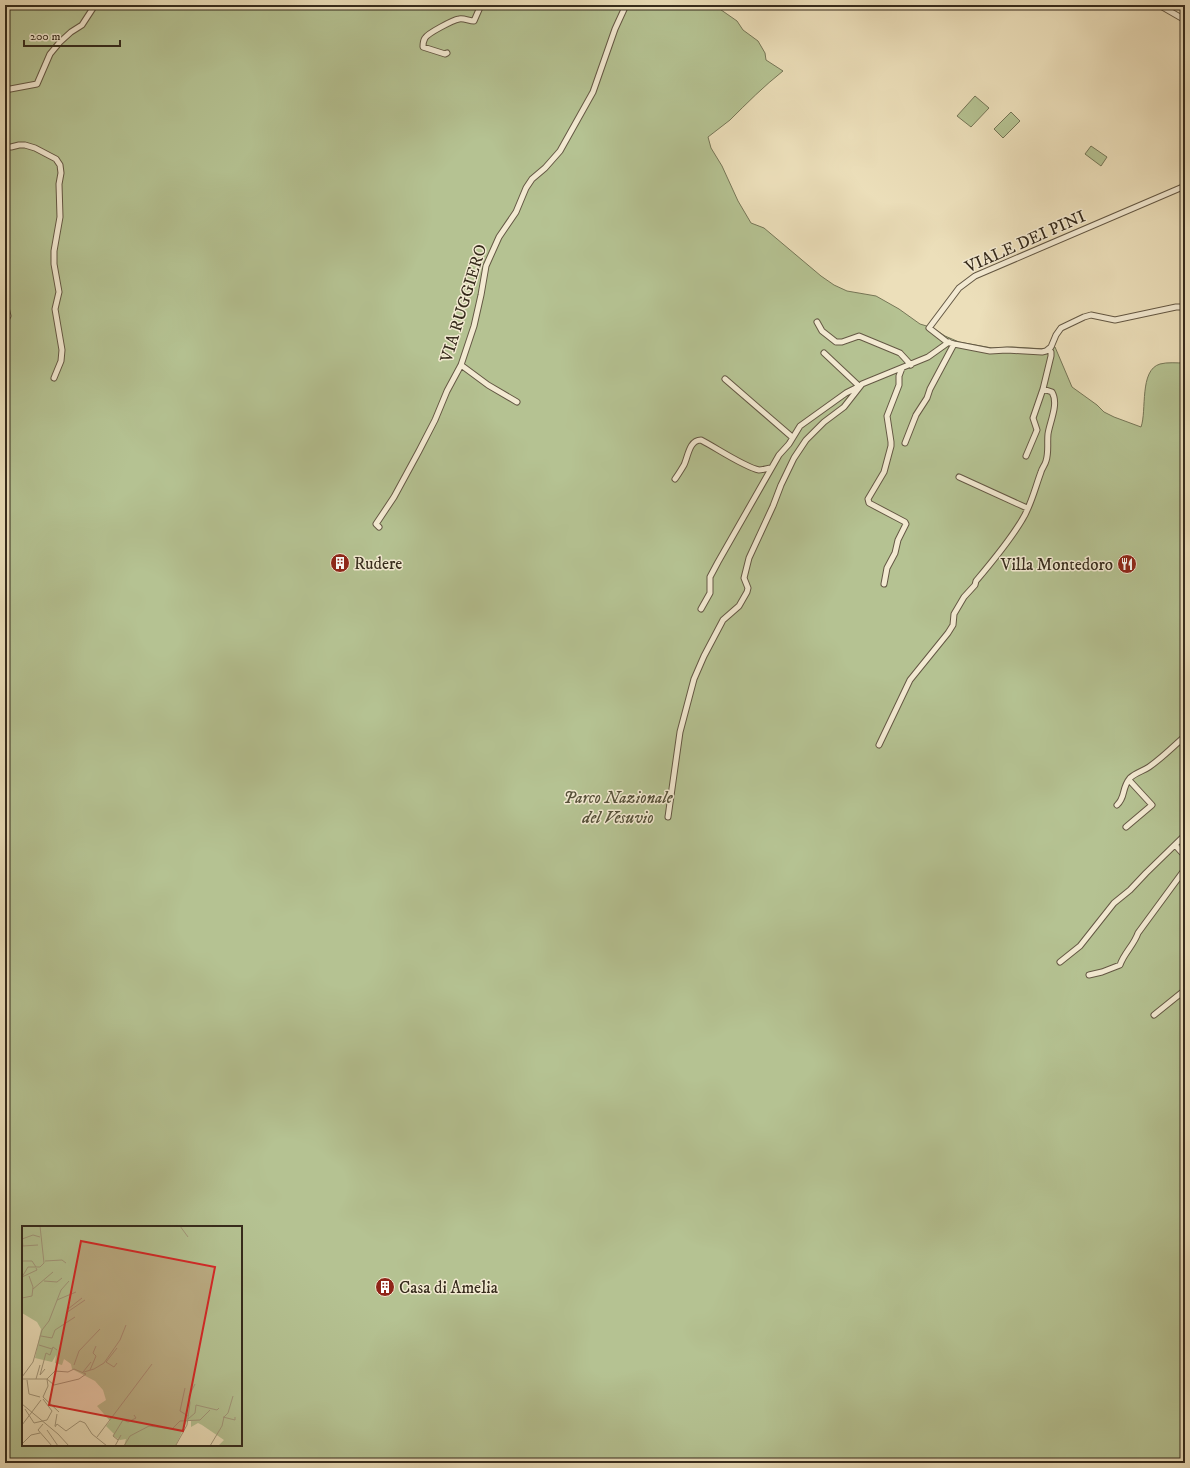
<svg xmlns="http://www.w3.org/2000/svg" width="1190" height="1468" viewBox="0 0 1190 1468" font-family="'IM FELL DW Pica',serif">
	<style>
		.green { fill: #b5c292; stroke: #767657; fill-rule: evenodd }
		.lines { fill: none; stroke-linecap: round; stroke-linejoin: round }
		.minor-casing { stroke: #645844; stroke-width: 7 }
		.minor { stroke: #f3ead2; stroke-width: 5 }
		.labels { text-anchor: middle; stroke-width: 3; stroke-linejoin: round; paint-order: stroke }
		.street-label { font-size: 17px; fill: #362b1c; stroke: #f3ead2 }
		.poi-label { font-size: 17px; fill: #362b1c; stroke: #f3ead2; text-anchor: start }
		.park-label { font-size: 17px; font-style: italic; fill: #56513a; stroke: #f3ead2 }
		.inset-road { fill: none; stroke: #a3977b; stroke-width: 1 }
		.view { fill: #d62828; fill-opacity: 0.15; stroke: #d62828; stroke-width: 2 }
		.inset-edge { fill: none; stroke: #362b1c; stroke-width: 2 }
	</style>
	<rect width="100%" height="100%" fill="#ecdfba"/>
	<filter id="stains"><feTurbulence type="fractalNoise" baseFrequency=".005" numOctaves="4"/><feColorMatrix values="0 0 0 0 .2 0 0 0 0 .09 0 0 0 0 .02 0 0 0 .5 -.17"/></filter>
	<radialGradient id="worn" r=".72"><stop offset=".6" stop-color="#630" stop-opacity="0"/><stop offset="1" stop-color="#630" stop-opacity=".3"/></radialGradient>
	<path class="green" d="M5 5H714L737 21 743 30 758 41 765 53 766 60 783 71C764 86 747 103 730 120 723 126 715 131 708 137L711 148 722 166 738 201 751 223 764 228 821 276 834 285 847 291 876 296 899 309 920 324 933 328 945 336 959 342 992 348 1012 347 1045 349 1055 347 1072 387 1097 405 1104 412 1114 417 1141 427C1147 411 1139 370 1160 364 1167 362 1177 363 1185 363V1463H5ZM23 1227H241V1445H23Z
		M975 96 989 108 971 127 957 116Z
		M1011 112 1020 121 1003 138 994 129Z
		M1091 146 1107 157 1101 166 1085 154Z"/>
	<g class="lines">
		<defs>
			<path id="minor" d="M1159 5 1185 20
				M5 7 6 5
				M447 53 445 54 423 47C423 44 423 41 425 38 428 33 453 20 459 19 464 18 469 21 474 21L481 5
				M5 90 37 84 50 54 60 42 71 32 82 25 95 5
				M5 147H11L19 145H25L35 148 56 159 60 165 61 173 59 184 60 217 54 251V264L59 292 55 309 62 350 61 361 54 378
				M1185 186 975 276 959 288 929 328 947 342 954 344 990 351 1007 350 1042 352 1046 351 1051 347 1056 335 1061 328 1084 317 1091 315 1115 320 1176 307H1185
				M5 303 8 316 5 322
				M817 322 822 331 836 342H842L859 336 900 353 911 365
				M824 353 859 386
				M461 365 488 385 517 402
				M725 379 792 437
				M905 443 916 415 927 398 930 389 954 344
				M1026 456 1037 430 1033 418 1043 389 1051 356V352L1049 350
				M959 477 1027 508
				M675 479C678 475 681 470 684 465 688 457 689 440 701 440 715 447 744 467 759 470 763 470 768 468 771 468
				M379 527 376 524 394 497 419 451 435 420 447 391 461 365 474 326 481 295 486 266 499 237 516 212 526 188 532 179 545 168 560 151 593 92 615 29 626 5
				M884 584 887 568 895 553 898 540 906 524 905 522 869 503 868 499 884 472 891 446V442L887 416 899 385V376L902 368
				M701 609 710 593V577L718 562 779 455 789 444 800 426 846 393 858 387
				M879 745 910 680 948 633 953 625 954 614 964 597 975 585 976 581C992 562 1009 542 1022 520 1031 506 1035 488 1041 472 1042 468 1045 465 1046 461 1049 452 1047 443 1048 434 1050 421 1059 404 1052 392L1043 389
				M1117 805C1126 797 1121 789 1130 778 1135 773 1143 771 1149 767 1162 758 1174 746 1185 736
				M668 817 680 732 694 679 704 656 723 620 739 606 747 592 748 588 744 578 749 558 773 506 781 485 794 458 806 440 824 422 844 407 862 384 928 357 949 342
				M1126 827 1152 805 1129 780
				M1175 845 1185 856
				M1060 962 1080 946 1114 903 1130 890 1146 873 1185 835
				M1089 975 1102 972 1120 965C1124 953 1134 945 1138 933L1185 869
				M1154 1015 1185 990"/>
		</defs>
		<use href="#minor" class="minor-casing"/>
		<use href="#minor" class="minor"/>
	</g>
	<defs>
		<symbol id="building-disc" viewBox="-11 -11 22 22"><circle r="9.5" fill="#8f2418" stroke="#f3ead2"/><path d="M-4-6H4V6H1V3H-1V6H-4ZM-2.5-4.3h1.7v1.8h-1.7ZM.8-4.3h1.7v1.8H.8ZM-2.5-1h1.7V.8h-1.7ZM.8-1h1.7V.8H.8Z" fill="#fff"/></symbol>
		<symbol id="restaurant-disc" viewBox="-11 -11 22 22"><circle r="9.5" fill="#8f2418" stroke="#f3ead2"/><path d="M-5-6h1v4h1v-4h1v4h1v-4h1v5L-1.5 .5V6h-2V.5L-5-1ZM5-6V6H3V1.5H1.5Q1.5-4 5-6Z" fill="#fff"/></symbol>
	</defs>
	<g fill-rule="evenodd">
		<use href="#building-disc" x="329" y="552" width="22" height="22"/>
		<use href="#restaurant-disc" x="1116" y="553" width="22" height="22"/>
		<use href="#building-disc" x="374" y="1276" width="22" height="22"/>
	</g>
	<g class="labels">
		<g class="street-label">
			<text transform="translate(1025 241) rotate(-24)" y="6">VIALE DEI PINI</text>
			<text transform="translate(463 303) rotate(-73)" y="6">VIA RUGGIERO</text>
		</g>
		<g class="poi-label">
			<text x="354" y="569">Rudere</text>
			<text x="1113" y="570" text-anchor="end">Villa Montedoro</text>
			<text x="399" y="1293">Casa di Amelia</text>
		</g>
		<g class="park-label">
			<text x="618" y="803">Parco Nazionale<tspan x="618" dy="20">del Vesuvio</tspan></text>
		</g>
	</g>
	<g transform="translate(22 1226)">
		<rect width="220" height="220" fill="#ecdfba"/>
		<path d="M0 0H220V220H196L202 214 180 199 176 197 169 201V195H165L154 219 102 220 104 213 98 214 91 210 92 208 84 200 88 195 75 180 84 174 81 164 73 155 50 143 49 138 42 133 40 139 33 137 34 129 30 136 13 132 19 103 15 96 0 87Z" fill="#b5c292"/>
		<path class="inset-road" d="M158 0 166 11M0 13 1 20 16 19M0 13 11 9 18 11M0 35H10L14 41M23 35 40 34 44 37M0 51 6 41H18L22 37 18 0M0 51 15 44 14 42M22 55 35 56 40 52M11 63 31 46M0 72 10 70 11 61 7 50M35 74 54 66M46 83 60 72M44 87 63 74M19 110 30 112 33 104 53 91M17 119 30 123M84 136 95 122M84 136 92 141 95 137M52 139 57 125 78 103M23 143 18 149 24 127 28 129 31 121 35 124M52 143 64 148 57 153 32 159 25 153 33 145 46 146ZM68 144 74 130 71 127 74 120M61 146 69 136M62 146 72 143 82 137 98 114 104 99M0 151 11 136 20 104 27 95 39 64 47 55M0 153H25M14 153 18 139M25 153 26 160 21 171 37 186M5 154 7 168 18 171M163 162 158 185 166 190M0 178 36 208 47 220M3 183 12 197 25 194 30 185 21 173M201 191 213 194V191M166 193 173 187 174 179 195 184 197 182M21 198 16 204 30 220M0 199 19 174M33 200 35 188M33 201 35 198 44 205 58 195 63 197 70 208 85 220M150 203 158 195 178 194 188 184M25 204 36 220M75 211 130 138M96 214 91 210 101 194 106 196 114 192 112 189M0 218 9 209 18 207M154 219 165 199 168 177 167 170 173 158M93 220 99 209M102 220 108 210 127 200 150 203M142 220H158M188 220 200 200 202 191 206 187 211 170"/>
		<path class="view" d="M59 15 193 41 161 205 27 179Z"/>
		<rect width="220" height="220" class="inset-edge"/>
	</g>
	<rect width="1190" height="1468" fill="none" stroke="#ecdfba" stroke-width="20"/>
	<rect x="6" y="6" width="1178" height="1456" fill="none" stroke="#362b1c" stroke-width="2"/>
	<rect x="10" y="10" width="1170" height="1448" fill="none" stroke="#362b1c"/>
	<path d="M24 40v6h96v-6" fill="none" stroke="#362b1c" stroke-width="2"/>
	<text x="30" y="40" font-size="12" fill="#362b1c" stroke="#f3ead2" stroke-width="3" paint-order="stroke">200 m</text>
	<rect width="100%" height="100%" filter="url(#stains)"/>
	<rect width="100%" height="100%" fill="url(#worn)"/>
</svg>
